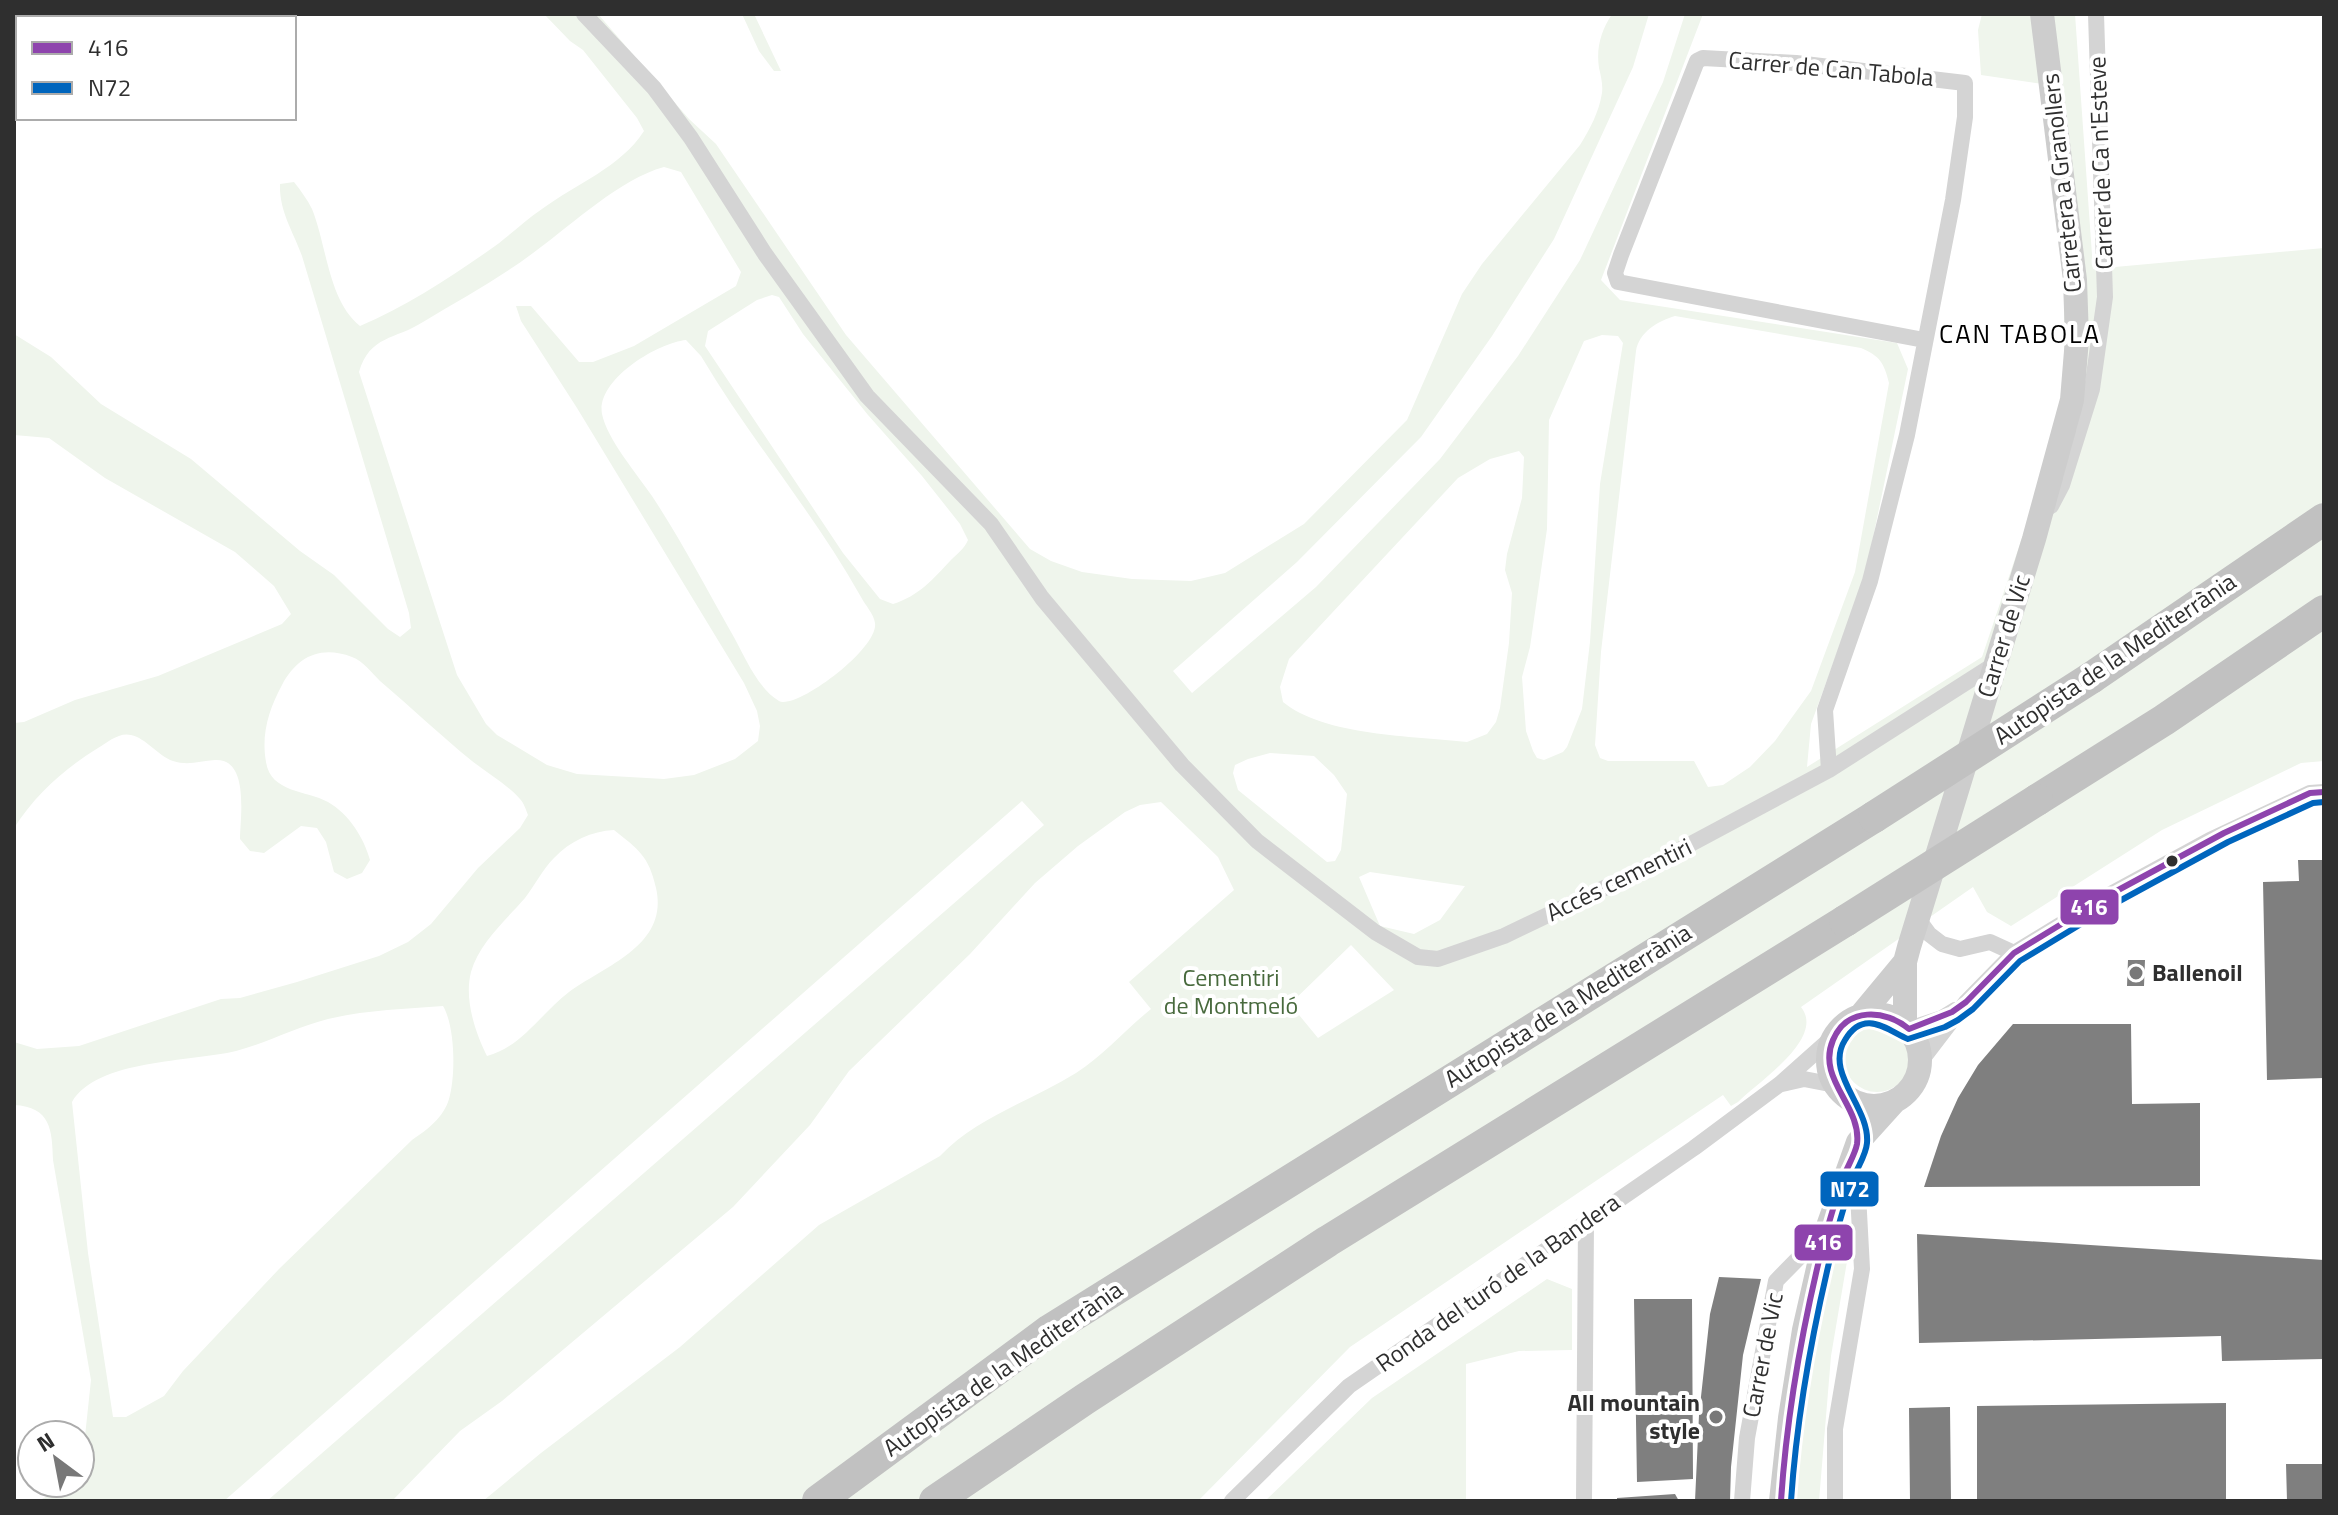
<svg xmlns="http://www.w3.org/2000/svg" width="2338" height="1515" viewBox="0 0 2338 1515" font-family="'Titillium Web',sans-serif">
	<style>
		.green { fill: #eff5ec; fill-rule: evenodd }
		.building { fill: #7f7f7f }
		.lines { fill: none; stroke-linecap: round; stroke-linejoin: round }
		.street { stroke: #d4d4d4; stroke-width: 16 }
		.secondary { stroke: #cdcdcd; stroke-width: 24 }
		.highway { stroke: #c1c1c1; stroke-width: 32 }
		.highway-bridge { stroke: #c1c1c1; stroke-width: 32 }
		.bus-1-casing { stroke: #fff; stroke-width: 12 }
		.bus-2-casing { stroke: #fff; stroke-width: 12 }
		.bus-1 { stroke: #8e44ad; stroke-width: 6 }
		.bus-2 { stroke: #0065bd; stroke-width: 6 }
		.bus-dot { fill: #2f2f2f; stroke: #fff; stroke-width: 3 }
		.poi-dot { fill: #787878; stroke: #fff; stroke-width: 3 }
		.labels { text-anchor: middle; stroke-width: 8; stroke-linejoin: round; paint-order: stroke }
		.street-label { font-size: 24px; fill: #2f2f2f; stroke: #fff }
		.poi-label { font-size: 24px; font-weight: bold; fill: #2f2f2f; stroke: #fff; text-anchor: start }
		.park-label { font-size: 24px; fill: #486a3d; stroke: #fff }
		.neighbourhood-label { font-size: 26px; letter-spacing: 2px; fill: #000; stroke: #fff }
		.line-badge { stroke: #fff; stroke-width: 3 }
		.badge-label { font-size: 22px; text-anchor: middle; font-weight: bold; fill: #fff }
	</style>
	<rect width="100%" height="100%" fill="#fff"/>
	<path class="green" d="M14 14H201L189 18H18V60H14Z
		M544 14H598L689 119 716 144 846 335 1030 549 1051 561 1082 572 1132 579 1191 581 1225 573 1304 524 1407 420 1462 294 1482 264 1580 145C1590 129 1599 112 1602 93 1603 85 1601 76 1599 68 1596 48 1601 31 1612 14H1649L1633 67 1554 239 1492 336 1421 437 1297 562 1173 671 1192 693 1316 587 1440 459 1518 356 1580 260 1663 82 1685 14H1703L1601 280 1620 300 1897 343 1908 369 1865 576 1811 724 1807 767 1982 657 2033 505 2064 394V280L2043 84 1981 75 1978 30 1982 14H2075L2093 269 2324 248V761L2301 763 2162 830 2011 926 1987 912 1973 887 1801 1007C1826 1038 1758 1082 1738 1102L1731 1106 1723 1095 1350 1347 1198 1501H483L541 1453 680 1347 819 1225 940 1156C977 1117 1031 1101 1076 1073 1104 1055 1125 1030 1151 1009L1129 982 1234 890 1218 857 1161 802 1140 805 1125 812 1078 846 1035 883 970 954 849 1071 810 1125 733 1207 502 1401 460 1431 392 1501H267L1044 825 1022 801 224 1501H38L73 1483H80L91 1380 53 1160C52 1130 51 1107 14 1105V1042L37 1049 79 1046 221 999 240 998 297 982 379 956 408 942 431 924 478 868 520 828 528 815C526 810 524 803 520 799 507 784 487 773 472 761 441 736 411 707 380 681 372 673 363 661 352 657 320 645 297 657 282 685 269 709 261 734 266 762 271 793 306 790 328 802 349 814 364 838 370 860L362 873 347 879 334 872 326 842 317 828 301 826 264 853 250 851 240 839C240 819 250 758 215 760 200 761 188 766 173 761 158 756 146 738 131 735 119 732 108 742 98 748 64 769 36 794 14 828V723L24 722 75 700 158 676 282 624 291 614 274 586 235 552 105 478 49 438 14 435V334L51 357 101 404 191 459 300 551 334 575 388 629 400 637 411 628 409 613 302 256C293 231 279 211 280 184L294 182C301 191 307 199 312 209 327 246 328 300 360 326 405 307 448 279 488 251 507 238 523 222 542 209 576 184 621 167 644 131L637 118 583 50 570 41ZM664 167 681 172 741 272 736 286 634 346 593 362H579L531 306H516L521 321 577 408 744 683 757 711 760 726 758 741 735 759 694 775 664 779 577 774 547 765 497 735 486 724 457 675 359 372C370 335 395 340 423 322 461 299 502 277 537 250 574 223 620 179 664 167ZM772 295 779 297 803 334 868 415 922 476 960 524 968 540C964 549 958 553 951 560 933 579 919 596 893 604L880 599 843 553 705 346 708 331 757 300ZM1675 316 1861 348C1880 356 1884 363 1889 383L1855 572 1811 691 1775 741 1750 767 1723 785 1708 787 1694 761H1608L1600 758 1595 745 1601 652 1636 351C1639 332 1658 321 1675 316ZM1602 335 1618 336 1623 343 1600 484 1590 642 1582 709 1567 747 1563 752 1544 760 1537 758 1533 751 1526 731 1522 677 1530 647 1547 529 1549 420 1584 341ZM686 340 701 356C750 439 814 513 861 597 865 605 874 614 875 623 879 649 795 711 779 701 756 687 744 654 731 632 705 586 681 540 652 496 637 474 607 439 602 414 596 380 657 343 686 340ZM1519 451 1524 457 1522 498 1507 554 1505 570 1512 593 1509 643 1500 708 1496 722 1487 734 1467 742C1414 736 1324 736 1283 702L1280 687 1289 659 1458 478 1490 459ZM1270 753 1314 756 1334 775 1347 794 1341 850 1335 861 1327 862 1238 790 1233 773 1235 765 1248 759ZM614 830C638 849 649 856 656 888 669 945 606 965 569 992 541 1013 522 1047 487 1056 475 1032 464 999 471 972 479 943 506 920 525 898 535 885 543 869 554 858 570 841 592 831 614 830ZM1370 872 1464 886H1465L1440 920 1414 934 1380 926 1359 877ZM1351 945 1394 990 1318 1038 1290 1004ZM443 1006C455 1026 456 1075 449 1099 444 1117 427 1130 412 1140L279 1269 183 1371 164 1396 126 1417H113L88 1253 72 1102C97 1059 191 1062 236 1051 267 1043 296 1027 328 1019 366 1010 404 1009 443 1006Z
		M742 14H754L781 71H774L759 51Z
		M1844 1059a33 33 0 1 1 66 0a33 33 0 1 1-66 0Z
		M1852 1232 1831 1356 1819 1501H1793L1795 1409 1827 1249Z
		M1547 1279 1572 1289V1350L1519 1351 1466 1364V1501H1265L1372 1398Z"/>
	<path class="building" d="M2298 860H2324V1078L2267 1080 2263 882 2299 881Z
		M2128 960H2145L2144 986H2127Z
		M2013 1024H2131L2132 1104 2200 1103V1186L1924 1187 1941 1136 1958 1098 1978 1065Z
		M1917 1234 2324 1260V1359L2222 1361 2221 1336 1919 1343Z
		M1719 1277 1761 1279 1743 1355 1731 1467 1730 1501H1695L1699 1415 1710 1314Z
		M1634 1299H1692L1693 1479 1637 1482Z
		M2226 1403V1501H1977V1406Z
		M1950 1407 1951 1501H1910L1909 1408Z
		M2286 1464H2324V1501H2287Z
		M1675 1494 1679 1501H1617V1498Z"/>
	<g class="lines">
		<path class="street" d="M584 14 654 88 691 138 765 254 867 396 991 524 1042 598 1182 765 1257 841 1375 932 1418 957 1438 959 1504 936 1644 869 1829 770 1995 664
			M2051 506 2062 485 2092 389 2105 297 2096 14
			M1829 770 1825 710 1870 581 1907 435 1953 200 1965 117V83L1796 63 1703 58 1697 61 1621 255 1615 273 1618 282 1924 340
			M1918 919 1929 934 1942 944 1960 949 1990 942 2014 953
			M1909 1029 1942 1018 1955 1010
			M1921 1061 1966 1002 2014 953 2109 895 2210 840 2310 793 2324 792
			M1782 1084 1804 1079 1835 1085
			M1232 1501 1349 1386 1694 1148 1780 1084 1835 1035
			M1584 1501 1586 1222
			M1742 1501 1747 1438 1776 1281 1826 1230
			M1835 1501V1429L1862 1269 1858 1194 1845 1171"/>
		<path class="secondary" d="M1828 1060a46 46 0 1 1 92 0a46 46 0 1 1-92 0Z
			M1861 1015 1905 962
			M1905 1025V962L1909 947 2034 539 2072 400 2077 339 2075 280 2042 14
			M1781 1501 1790 1418 1804 1330 1827 1229 1858 1142 1895 1101"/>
		<path class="highway" d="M2091 678 2324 519
			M2037 800 2164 720 2324 611
			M818 1501 1050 1330 1874 817
			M935 1501 1085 1399 1328 1241 1845 921"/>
		<path class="highway-bridge" d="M1874 817 2091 678
			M1845 921 2037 800"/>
		<defs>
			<path id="bus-1" d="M1781 1501C1787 1411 1803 1323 1825 1236 1831 1217 1836 1197 1843 1178 1847 1167 1855 1155 1857 1144 1862 1106 1816 1079 1833 1040 1847 1007 1885 1009 1909 1029L1952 1012 1966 1002 2014 953 2109 895 2224 833 2310 793 2324 792"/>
			<path id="bus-2" d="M1791 1501C1797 1413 1813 1327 1834 1242 1840 1220 1846 1198 1854 1177 1858 1166 1866 1155 1867 1143 1870 1107 1824 1073 1845 1040 1864 1008 1887 1030 1908 1039L1945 1027 1958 1020 1973 1009 2020 961 2114 904 2228 842 2313 803 2324 802"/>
		</defs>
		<use href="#bus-1" class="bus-1-casing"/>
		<use href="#bus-2" class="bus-2-casing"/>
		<use href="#bus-1" class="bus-1"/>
		<use href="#bus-2" class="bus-2"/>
	</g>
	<circle class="bus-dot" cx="2172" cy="861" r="7"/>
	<g class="poi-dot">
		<circle cx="2136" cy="973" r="8"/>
		<circle cx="1716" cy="1417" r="8"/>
	</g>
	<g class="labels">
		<g class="street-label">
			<text transform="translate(1831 69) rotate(5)" y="8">Carrer de Can Tabola</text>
			<text transform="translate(2101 163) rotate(-92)" y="8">Carrer de Ca n'Esteve</text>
			<text transform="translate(2062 183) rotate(-96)" y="8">Carretera a Granollers</text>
			<text transform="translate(2004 636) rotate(-73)" y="8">Carrer de Vic</text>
			<text transform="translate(2115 659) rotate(-34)" y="8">Autopista de la Mediterrània</text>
			<text transform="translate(1619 880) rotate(-26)" y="8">Accés cementiri</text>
			<text transform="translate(1568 1006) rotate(-32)" y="8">Autopista de la Mediterrània</text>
			<text transform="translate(1498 1283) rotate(-35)" y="8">Ronda del turó de la Bandera</text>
			<text transform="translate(1763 1355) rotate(-79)" y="8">Carrer de Vic</text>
			<text transform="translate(1003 1369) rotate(-35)" y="8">Autopista de la Mediterrània</text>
		</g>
		<g class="poi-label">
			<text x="2152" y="981">Ballenoil</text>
			<text x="1700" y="1411" text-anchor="end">All mountain<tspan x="1700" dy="28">style</tspan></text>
		</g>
		<g class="park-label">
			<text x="1231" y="986">Cementiri<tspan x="1231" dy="28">de Montmeló</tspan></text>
		</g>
		<g class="neighbourhood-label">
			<text x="2020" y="343">CAN TABOLA</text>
		</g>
	</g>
	<g class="line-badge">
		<rect x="2059" y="888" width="61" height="38" rx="8" fill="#8e44ad"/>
		<rect x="1819" y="1170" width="61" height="38" rx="8" fill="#0065bd"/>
		<rect x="1793" y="1223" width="61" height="39" rx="8" fill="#8e44ad"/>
	</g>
	<g class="badge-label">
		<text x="2089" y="915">416</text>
		<text x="1850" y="1197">N72</text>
		<text x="1823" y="1250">416</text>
	</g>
	<rect width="2338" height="1515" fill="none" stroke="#2f2f2f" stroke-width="32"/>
	<rect x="16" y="16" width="280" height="104" fill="#ffffff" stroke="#acacac" stroke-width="2"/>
	<rect x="32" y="42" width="40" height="12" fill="#8e44ad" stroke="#acacac" stroke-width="2"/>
	<text x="88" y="56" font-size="24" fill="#2f2f2f">416</text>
	<rect x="32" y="82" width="40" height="12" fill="#0065bd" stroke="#acacac" stroke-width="2"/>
	<text x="88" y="96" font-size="24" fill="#2f2f2f">N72</text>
	<g transform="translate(56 1459) rotate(328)"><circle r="38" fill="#ffffff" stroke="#acacac" stroke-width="2"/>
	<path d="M0-6L14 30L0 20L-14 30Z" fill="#787878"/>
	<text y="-12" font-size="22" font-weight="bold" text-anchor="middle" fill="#2f2f2f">N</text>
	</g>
</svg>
